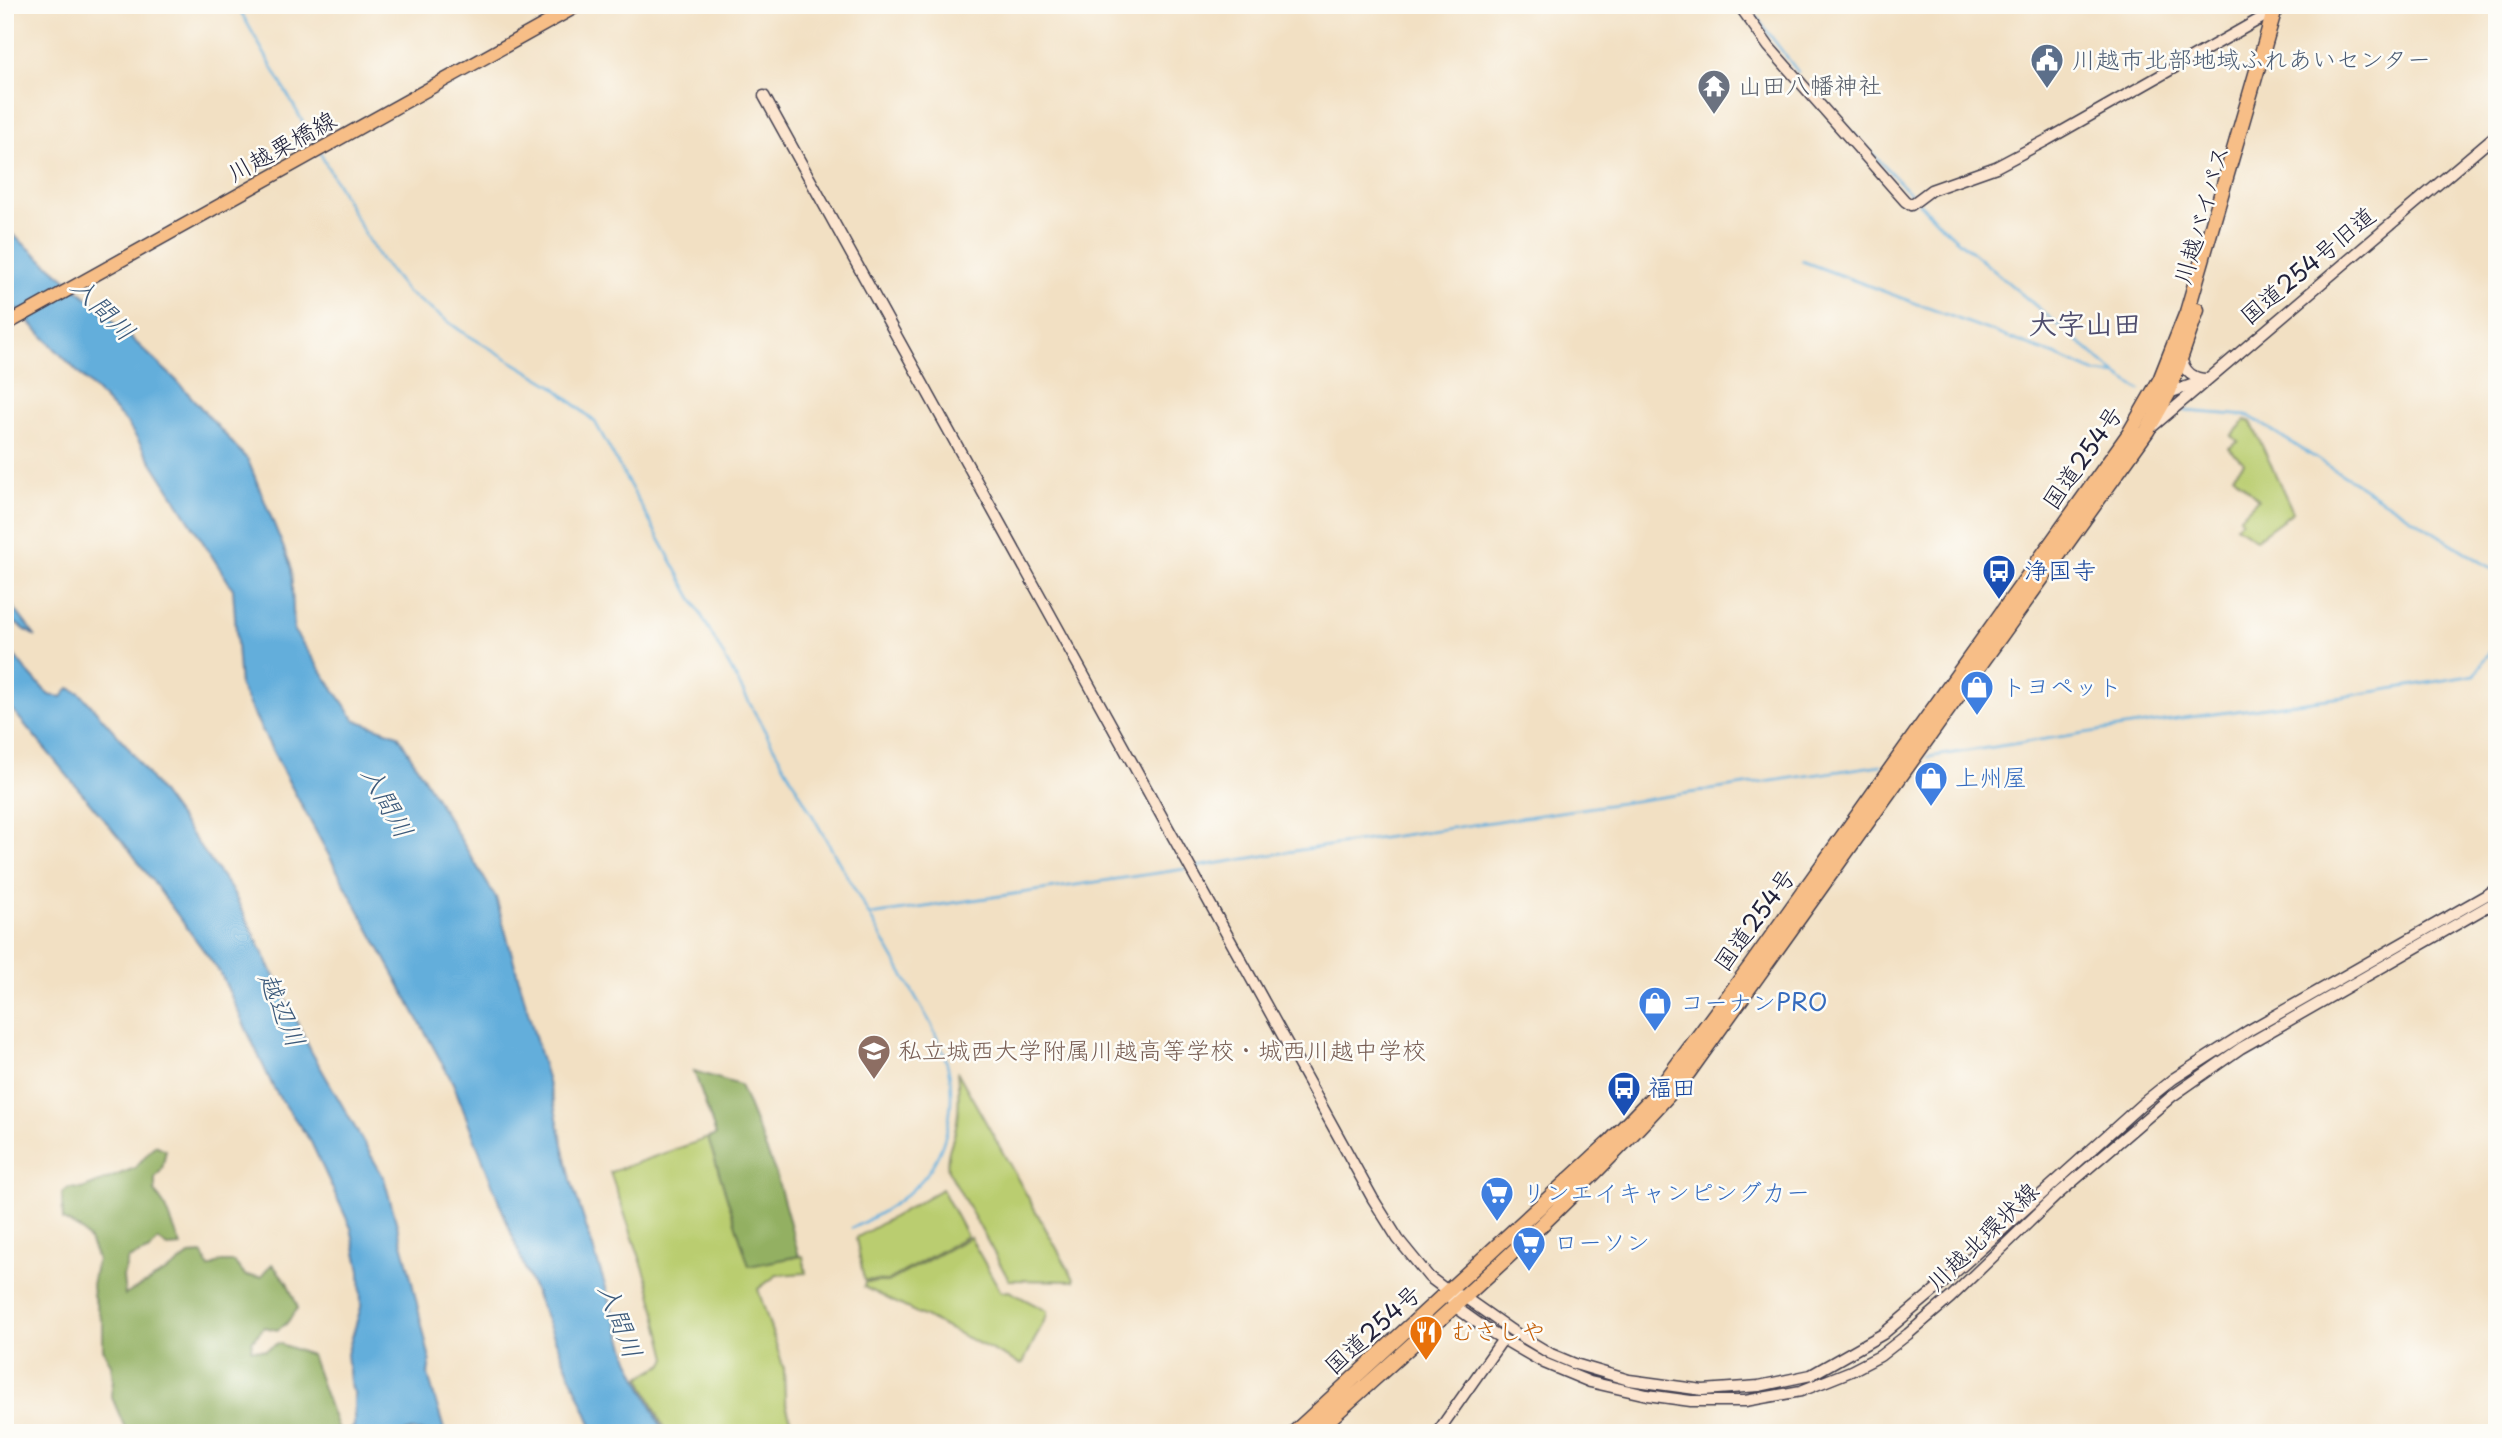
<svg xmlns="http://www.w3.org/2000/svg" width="2502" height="1438" viewBox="0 0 2502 1438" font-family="'Playpen Sans','Klee One',sans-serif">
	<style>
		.green { fill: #bacd70; stroke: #6e7856; stroke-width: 2 }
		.forest { fill: #93b062; stroke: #5a694e; stroke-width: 2 }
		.water { fill: #63aedb; stroke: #42688b; stroke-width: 2 }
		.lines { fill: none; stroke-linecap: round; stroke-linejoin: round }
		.stream { stroke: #63aedb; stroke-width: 2.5 }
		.secondary-casing { stroke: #413e4f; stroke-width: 13 }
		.primary-casing { stroke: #413e4f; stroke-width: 15 }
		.highway-casing { stroke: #413e4f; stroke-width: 17 }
		.secondary { stroke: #fce5cf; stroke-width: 10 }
		.primary { stroke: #f7be87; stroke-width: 12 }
		.highway { stroke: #f7be87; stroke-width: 14 }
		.labels { text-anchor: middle; stroke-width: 5; stroke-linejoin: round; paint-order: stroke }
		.service-label { font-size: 24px; fill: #4e5e75; stroke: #fdfcf7; text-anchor: start }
		.worship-label { font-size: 24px; fill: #5b616d; stroke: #fdfcf7; text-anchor: start }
		.street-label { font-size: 24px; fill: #22223b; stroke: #fdfcf7 }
		.transit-label { font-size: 24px; fill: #164399; stroke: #fdfcf7; text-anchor: start }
		.shop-label { font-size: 24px; fill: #366cbe; stroke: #fdfcf7; text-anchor: start }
		.education-label { font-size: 24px; fill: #785e54; stroke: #fdfcf7; text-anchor: start }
		.food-label { font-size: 24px; fill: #c56008; stroke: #fdfcf7; text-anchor: start }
		.water-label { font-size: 26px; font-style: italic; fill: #3c5a7b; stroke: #fdfcf7 }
		.quarter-label { font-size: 28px; font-weight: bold; fill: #504e6e; stroke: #fdfcf7 }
	</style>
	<rect width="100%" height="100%" fill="#fdfcf7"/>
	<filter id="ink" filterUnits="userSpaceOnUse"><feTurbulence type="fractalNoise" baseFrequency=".0143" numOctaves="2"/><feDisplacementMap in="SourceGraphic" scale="14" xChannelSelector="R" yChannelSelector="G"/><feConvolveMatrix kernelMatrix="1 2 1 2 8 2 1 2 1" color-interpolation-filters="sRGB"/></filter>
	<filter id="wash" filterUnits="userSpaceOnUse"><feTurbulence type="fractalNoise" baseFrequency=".00686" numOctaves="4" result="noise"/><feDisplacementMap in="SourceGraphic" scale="28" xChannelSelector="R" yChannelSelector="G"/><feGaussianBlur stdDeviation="1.57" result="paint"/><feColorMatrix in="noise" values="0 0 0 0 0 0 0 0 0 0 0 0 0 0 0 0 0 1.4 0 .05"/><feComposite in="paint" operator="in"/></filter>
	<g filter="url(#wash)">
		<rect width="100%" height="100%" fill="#f2e0c3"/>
		<path class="green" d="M2246 420 2251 422 2293 512 2256 539 2236 526 2242 520 2239 518 2258 499 2233 475 2244 463 2229 448 2238 442 2231 436Z
			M957 1071 1074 1279V1281L1009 1280 948 1170C945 1153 953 1143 956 1127 960 1108 959 1090 957 1071Z
			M708 1138 749 1265 803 1256 806 1273 777 1275 758 1289 784 1369 785 1400 794 1433H666L640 1377 664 1364 667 1358 648 1281 610 1172Z
			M942 1189 967 1236 887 1281 864 1280 856 1238Z
			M970 1237 1001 1292 1009 1291 1047 1311V1315L1023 1363 1020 1364 864 1287 865 1282H888Z"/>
		<path class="forest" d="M694 1071 740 1085 776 1174 799 1256 749 1266 708 1138 716 1135Z
			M155 1145 166 1150 162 1169 155 1178V1192L166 1208 181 1246 168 1247 158 1240 150 1250 128 1259 123 1277 125 1295 174 1267 189 1255 203 1254 209 1268 220 1262H234L246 1276 261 1277 272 1264 287 1282 298 1308 286 1324 277 1330 264 1327 252 1341 251 1349 266 1350 278 1343 311 1355 339 1433H124L125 1428 111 1395 113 1381 111 1365 103 1349V1325L93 1295 92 1285 97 1259 89 1240 80 1229 63 1220 62 1193 69 1188 82 1189 135 1168Z"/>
		<path class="water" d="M5 228 97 306 176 380 248 460 291 566 294 631 355 720 398 735 496 898 553 1100 571 1180 629 1359 664 1433H595L526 1271 453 1083 284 773 240 687 233 589 127 423 5 297Z
			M5 596 36 637 7 618 5 622Z
			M5 635 7 646 25 669 49 695 62 697 69 688 80 693 127 746 233 892 311 1051 384 1178 408 1265 430 1360 428 1375 445 1433 408 1431 403 1433H347L354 1426V1392L351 1389 347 1354 361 1307 360 1271 351 1228 311 1142 274 1089 221 974 128 848 5 701Z"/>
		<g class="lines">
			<path class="stream" d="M237 5 317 147
				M1747 5 1798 72
				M1844 124 1915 198
				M320 153 367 238 381 260 407 292 461 331 553 386 595 422 777 753 931 1024C936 1036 942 1048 946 1060 958 1101 948 1155 916 1186 898 1204 875 1217 852 1228
				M1919 203 1948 232 2119 376 2140 390
				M1802 261 2055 355 2096 373 2117 375
				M2185 411 2249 416 2497 572
				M1928 757 2183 718 2342 697 2475 675 2497 640
				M1195 867 1300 850 1881 765
				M870 915 1185 869"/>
		</g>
	</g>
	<g filter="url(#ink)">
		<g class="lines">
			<defs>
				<path id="secondary" d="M1739 5 1769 47 1905 201 1911 205 1931 190 1996 167 2047 140 2274 11
					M764 96 1373 1199 1398 1239 1429 1277 1449 1292 1454 1306 1489 1331 1544 1363 1590 1382 1647 1395 1691 1401H1745L1801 1391 1851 1371 1880 1356 1908 1334 1950 1298 2057 1195 2171 1097 2241 1048 2497 901
					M2181 357C2184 371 2192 379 2207 379
					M2163 395 2200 382
					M2152 427 2497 134
					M1458 1295 1464 1297 1511 1330 1551 1354 1575 1364 1629 1380 1703 1390 1759 1386 1811 1375 1883 1334 1941 1285 2143 1103 2173 1079 2248 1031 2497 889
					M1437 1433 1503 1339"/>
				<path id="primary" d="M5 325 579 5"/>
				<path id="highway" d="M1294 1433 1610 1142 1655 1095 1750 967 2129 434 2160 380 2187 312 2276 5
					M1314 1433C1442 1317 1574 1203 1688 1073L2147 431 2168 394 2197 310"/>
			</defs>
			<use href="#secondary" class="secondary-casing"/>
			<use href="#primary" class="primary-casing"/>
			<use href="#highway" class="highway-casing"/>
			<use href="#secondary" class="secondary"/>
			<use href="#primary" class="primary"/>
			<use href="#highway" class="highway"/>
		</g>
	</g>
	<defs>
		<symbol id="civic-pin" viewBox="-11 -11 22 30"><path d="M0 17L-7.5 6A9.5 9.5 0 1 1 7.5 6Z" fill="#5c6f8a" stroke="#fdfcf7"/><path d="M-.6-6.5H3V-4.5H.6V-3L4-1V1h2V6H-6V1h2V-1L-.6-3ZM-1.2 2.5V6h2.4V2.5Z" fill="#fff"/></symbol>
		<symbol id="temple-pin" viewBox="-11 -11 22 30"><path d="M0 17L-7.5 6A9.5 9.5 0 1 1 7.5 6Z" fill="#6b7280" stroke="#fdfcf7"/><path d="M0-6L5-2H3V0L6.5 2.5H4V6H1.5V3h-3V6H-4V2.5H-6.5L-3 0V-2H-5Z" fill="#fff"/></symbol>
		<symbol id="bus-pin" viewBox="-11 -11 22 30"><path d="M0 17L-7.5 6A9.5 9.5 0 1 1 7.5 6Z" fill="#1a4fb4" stroke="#fdfcf7"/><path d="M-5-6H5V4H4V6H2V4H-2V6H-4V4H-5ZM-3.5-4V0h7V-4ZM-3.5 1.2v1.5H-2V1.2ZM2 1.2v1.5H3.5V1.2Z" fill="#fff"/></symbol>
		<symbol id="shop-pin" viewBox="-11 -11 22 30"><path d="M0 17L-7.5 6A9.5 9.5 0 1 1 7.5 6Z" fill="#3f7fe0" stroke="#fdfcf7"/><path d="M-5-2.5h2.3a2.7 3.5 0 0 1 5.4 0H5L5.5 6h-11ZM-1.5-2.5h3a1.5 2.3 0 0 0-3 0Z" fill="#fff"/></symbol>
		<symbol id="school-pin" viewBox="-11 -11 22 30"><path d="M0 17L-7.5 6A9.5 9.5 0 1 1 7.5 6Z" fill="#8d6e63" stroke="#fdfcf7"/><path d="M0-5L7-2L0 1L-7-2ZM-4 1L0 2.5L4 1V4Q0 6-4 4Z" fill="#fff"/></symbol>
		<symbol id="supermarket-pin" viewBox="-11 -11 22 30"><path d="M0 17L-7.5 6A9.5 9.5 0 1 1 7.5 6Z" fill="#3f7fe0" stroke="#fdfcf7"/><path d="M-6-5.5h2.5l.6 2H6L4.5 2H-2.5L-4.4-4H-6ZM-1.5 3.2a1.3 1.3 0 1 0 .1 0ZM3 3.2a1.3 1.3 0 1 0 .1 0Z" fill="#fff"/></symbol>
		<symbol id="restaurant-pin" viewBox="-11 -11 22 30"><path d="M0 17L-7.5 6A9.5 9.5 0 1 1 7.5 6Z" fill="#e8710a" stroke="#fdfcf7"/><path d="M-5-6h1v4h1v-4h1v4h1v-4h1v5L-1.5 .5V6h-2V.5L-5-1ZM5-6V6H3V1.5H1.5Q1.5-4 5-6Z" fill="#fff"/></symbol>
	</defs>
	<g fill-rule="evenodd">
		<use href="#civic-pin" x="2028" y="41" width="38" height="52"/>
		<use href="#temple-pin" x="1695" y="67" width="38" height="52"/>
		<use href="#bus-pin" x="1980" y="552" width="38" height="52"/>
		<use href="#shop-pin" x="1958" y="668" width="38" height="52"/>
		<use href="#shop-pin" x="1912" y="759" width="38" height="52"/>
		<use href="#shop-pin" x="1636" y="984" width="38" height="52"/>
		<use href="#school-pin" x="855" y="1032" width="38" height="52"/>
		<use href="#bus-pin" x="1605" y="1069" width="38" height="52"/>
		<use href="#supermarket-pin" x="1478" y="1174" width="38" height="52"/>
		<use href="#supermarket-pin" x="1510" y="1224" width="38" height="52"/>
		<use href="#restaurant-pin" x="1407" y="1313" width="38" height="52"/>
	</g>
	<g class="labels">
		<g class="service-label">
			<text x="2072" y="68">川越市北部地域ふれあいセンター</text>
		</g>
		<g class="worship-label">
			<text x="1738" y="94">山田八幡神社</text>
		</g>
		<g class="street-label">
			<text transform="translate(282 147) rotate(-29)" y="8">川越栗橋線</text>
			<text transform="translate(2202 215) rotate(-74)" y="8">川越バイパス</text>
			<text transform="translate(2308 266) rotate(-40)" y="8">国道254号旧道</text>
			<text transform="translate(2083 458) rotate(-55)" y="8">国道254号</text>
			<text transform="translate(1755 920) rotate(-54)" y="8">国道254号</text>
			<text transform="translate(1983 1237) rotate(-44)" y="8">川越北環状線</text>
			<text transform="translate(1373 1330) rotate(-42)" y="8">国道254号</text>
		</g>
		<g class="transit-label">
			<text x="2024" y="579">浄国寺</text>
			<text x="1648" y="1096">福田</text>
		</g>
		<g class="shop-label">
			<text x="2002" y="695">トヨペット</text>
			<text x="1955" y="786">上州屋</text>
			<text x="1680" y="1011">コーナンPRO</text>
			<text x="1522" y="1201">リンエイキャンピングカー</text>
			<text x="1554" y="1251">ローソン</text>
		</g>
		<g class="education-label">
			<text x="898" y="1059">私立城西大学附属川越高等学校・城西川越中学校</text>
		</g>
		<g class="food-label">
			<text x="1450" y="1340">むさしや</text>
		</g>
		<g class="water-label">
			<text transform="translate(103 309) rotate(45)" y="9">入間川</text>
			<text transform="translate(387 802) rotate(61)" y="9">入間川</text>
			<text transform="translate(282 1010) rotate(67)" y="9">越辺川</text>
			<text transform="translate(620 1321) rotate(69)" y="9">入間川</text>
		</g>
		<g class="quarter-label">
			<text x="2085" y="334">大字山田</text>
		</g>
	</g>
	<rect width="2502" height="1438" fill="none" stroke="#fdfcf7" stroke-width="28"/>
</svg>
